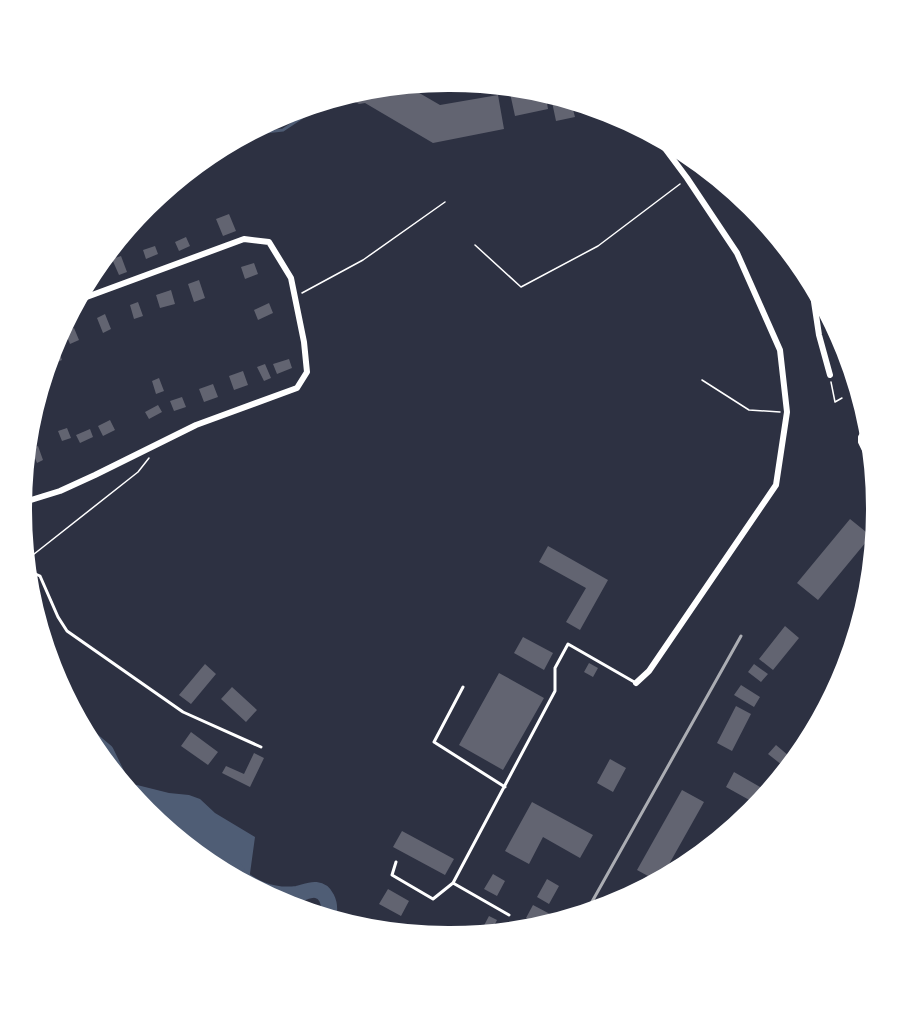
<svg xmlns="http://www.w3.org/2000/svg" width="898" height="1018" viewBox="0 0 898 1018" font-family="Ubuntu,sans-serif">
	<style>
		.water { fill: #4f5d75 }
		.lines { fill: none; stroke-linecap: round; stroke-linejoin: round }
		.stream { stroke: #4f5d75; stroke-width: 3 }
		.river { stroke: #4f5d75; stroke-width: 16 }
		.building { fill: #626471 }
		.path { stroke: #fff; stroke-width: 1.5 }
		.service { stroke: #fff; stroke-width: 3 }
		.minor { stroke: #fff; stroke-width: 6 }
		.rail { stroke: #abadb3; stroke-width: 3 }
		.rim { fill: none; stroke: #fff; stroke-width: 8 }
	</style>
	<rect width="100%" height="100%" fill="#2d3142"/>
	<path class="water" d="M137 785 169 793 189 795 200 799 215 813 255 837 248 888 209 867 153 821 149 814H144L124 789Z"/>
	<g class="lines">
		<path class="stream" d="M238 135 283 130 307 114 323 99"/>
		<path class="river" d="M81 731 106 752 123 787
			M234 868C246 888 274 897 297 894 303 893 310 889 316 890 326 891 330 903 329 912L321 918"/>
	</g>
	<path class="building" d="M402 83 440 105 498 95 504 129 433 143 365 103 359 104 345 96 344 93 365 86Z
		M537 88 570 98 575 117 556 121 552 102 547 103 548 109 515 116 510 93Z
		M229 214 236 231 223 236 216 219Z
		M186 237 190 246 179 251 175 242Z
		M155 246 158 254 146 259 143 250Z
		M121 256 127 272 119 275 112 259Z
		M254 263 258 274 245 279 241 267Z
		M199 280 205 298 194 302 188 284Z
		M171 290 175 304 160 308 156 295Z
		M138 302 143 316 134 319 130 305Z
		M269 303 273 313 258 320 254 310Z
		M105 314 111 329 103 333 97 318Z
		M74 328 79 340 70 344 65 332Z
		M54 338 62 360 55 363 50 347Z
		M289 359 292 368 277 374 273 364Z
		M265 364 271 378 264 381 257 367Z
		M243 371 248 385 234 390 229 376Z
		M159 378 164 391 156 394 152 381Z
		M213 384 218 397 204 402 199 389Z
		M182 397 186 407 174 411 170 401Z
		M158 405 162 412 149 419 145 412Z
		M110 420 115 430 103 436 98 426Z
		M67 428 71 438 62 441 58 431Z
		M90 429 93 437 80 443 76 435Z
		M38 446 43 460 37 463 31 449Z
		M850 519 871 536 818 600 797 583Z
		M548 546 608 580 580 630 566 622 586 588 539 562Z
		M785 626 799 638 773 670 759 659Z
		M523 637 553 653 544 670 514 653Z
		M589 663 598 668 593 677 584 672Z
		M205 664 216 674 191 704 179 695Z
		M754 664 768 674 761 682 748 672Z
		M499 673 544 698 503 770 459 745Z
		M741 685 760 697 754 707 734 695Z
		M232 687 257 710 246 722 221 699Z
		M736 706 751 714 732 751 717 743Z
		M191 732 218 752 208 765 181 746Z
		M776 745 789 756 782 765 768 754Z
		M254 753 264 758 250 787 222 773 226 766 244 774Z
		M610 759 626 768 613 792 597 783Z
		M734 772 769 792 760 806 726 787Z
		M682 790 704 802 659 882 637 870Z
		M532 802 593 835 580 858 543 837 529 864 505 851Z
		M402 831 454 859 445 875 393 847Z
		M493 874 505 881 497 896 484 889Z
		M547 879 559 886 549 904 537 897Z
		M388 889 409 901 401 916 379 904Z
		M533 905 550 914 542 927 526 918Z
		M489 916 497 920 489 936H487L480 933Z"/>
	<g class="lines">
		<path class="path" d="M475 245 521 287 598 246 680 184
			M302 293 363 260 445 202
			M702 380 749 410 780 412
			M831 382 835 402 842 398
			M24 562 138 472 149 458"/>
		<path class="service" d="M430 80 463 79
			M852 387 856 374
			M24 569 40 576 58 617 67 631 183 712 261 747
			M463 687 434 742 505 787
			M396 862 392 875 433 899 453 883
			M509 915 453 883 555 691V668L568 644 636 683"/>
		<path class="minor" d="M810 275 819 335 830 375
			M871 421 861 437V442L876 473
			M18 504 60 491 95 475 196 425 297 388 307 372 304 342 291 278 269 242 244 239 73 302
			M636 683 649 671 776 485 787 412 780 350 737 253 687 178 652 131"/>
		<path class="rail" d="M584 916 741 636"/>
	</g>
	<path d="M0 0H898V1018H0ZM448 88H450A420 420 0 0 1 870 508V510A420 420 0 0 1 450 930H448A420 420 0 0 1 28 510V508A420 420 0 0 1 448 88Z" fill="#fff" fill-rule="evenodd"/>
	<path class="rim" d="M448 88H450A420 420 0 0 1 870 508V510A420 420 0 0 1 450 930H448A420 420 0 0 1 28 510V508A420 420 0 0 1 448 88Z"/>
</svg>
